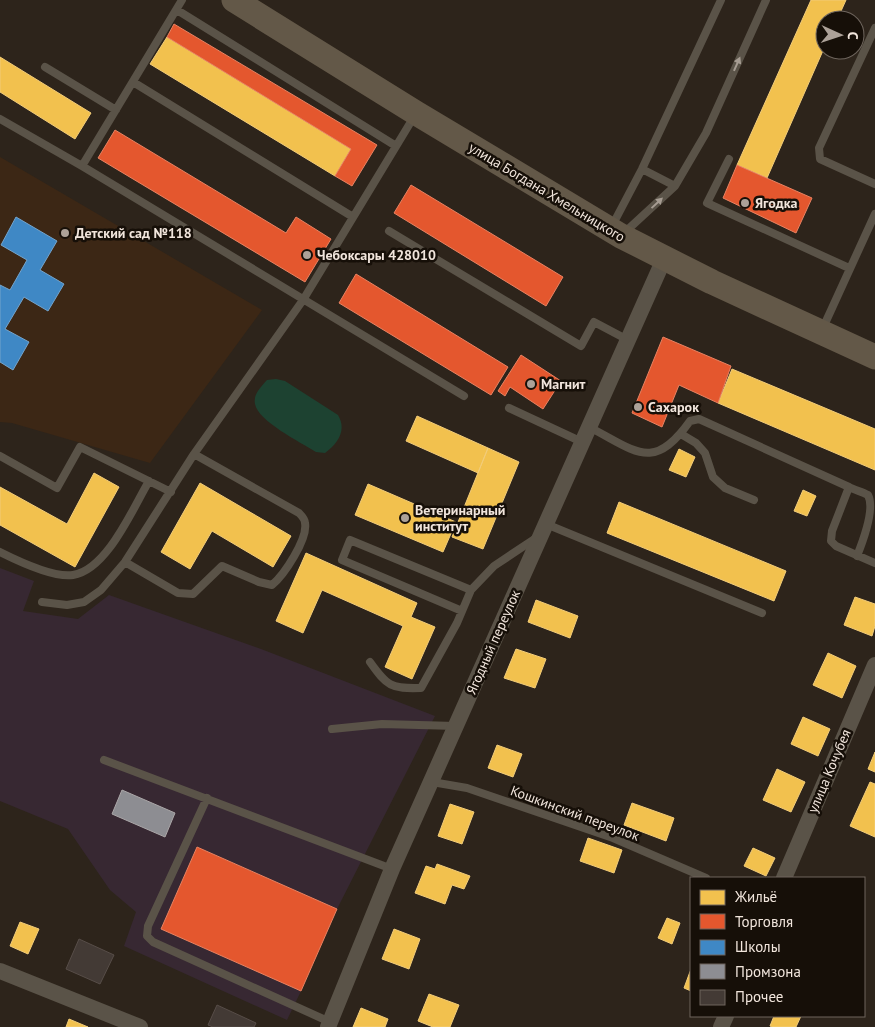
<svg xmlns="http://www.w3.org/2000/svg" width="875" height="1027" viewBox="0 0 875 1027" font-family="'PT Sans',sans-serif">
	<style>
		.built { fill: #3c2715 }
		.industrial { fill: #372832 }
		.green { fill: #1d4231 }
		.homes { fill: #f2c14e; stroke: #f2cc79 }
		.shops { fill: #e4572e; stroke: #e88262 }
		.schools { fill: #3f88c5; stroke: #74a4cc }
		.industry { fill: #8d8d92; stroke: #aba7a8 }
		.building { fill: #433a35; stroke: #574d48 }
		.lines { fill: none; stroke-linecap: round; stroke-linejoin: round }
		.service { stroke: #5a5348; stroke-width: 8 }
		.minor { stroke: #5a5348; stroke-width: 16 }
		.primary { stroke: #635848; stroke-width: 25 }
		.oneway { fill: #a69c92 }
		.poi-dot { fill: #aca198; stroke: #160f08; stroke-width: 2 }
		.labels { text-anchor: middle; stroke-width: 5; stroke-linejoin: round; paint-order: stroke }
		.street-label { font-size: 14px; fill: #f1e5dc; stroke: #160f08 }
		.poi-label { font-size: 14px; font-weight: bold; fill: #f1e5dc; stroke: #160f08; text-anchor: start }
	</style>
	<rect width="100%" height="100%" fill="#2d241b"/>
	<path class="built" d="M0 157 262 310 150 463 12 423 0 422Z"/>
	<path class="industrial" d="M0 568 34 581 23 611 78 619 109 595 261 649 435 716 337 909 197 847 161 929 301 991 287 1020 124 946 136 912 110 890 68 829 0 801Z"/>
	<path class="green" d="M276 379 285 381 338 415C347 430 338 443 325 453L316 452C300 442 258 421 255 404 253 394 261 387 267 380Z"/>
	<path class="homes" d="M811 0H846L837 20H825V46L767 178 737 165Z
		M167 37 351 149 335 176 150 64Z
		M0 57 91 113 75 139 0 92Z
		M732 369 875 429V470L718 403Z
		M417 416 488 448 478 473 406 441Z
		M488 448 519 462 483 549 452 537Z
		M679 449 695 457 686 477 669 470Z
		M94 473 119 487 75 567 0 525V487L67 524Z
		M200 483 291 536 273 567 212 531 190 569 161 552Z
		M368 484 456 522 443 552 355 515Z
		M803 490 816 496 807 516 794 511Z
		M619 502 786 571 774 601 607 533Z
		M306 553 417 603 411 617 435 627 412 679 385 667 403 626 322 590 303 633 276 621Z
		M855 597 875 604V626L872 636 844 625Z
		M536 600 578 616 570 638 528 622Z
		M516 649 546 659 535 688 504 678Z
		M828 653 856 666 842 698 813 685Z
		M803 717 830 729 818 756 791 744Z
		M497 745 522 754 513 777 488 768Z
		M875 752V772L868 769Z
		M777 769 805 782 791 812 763 800Z
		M870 782 875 784V837L850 826Z
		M632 803 674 818 666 841 624 825Z
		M450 804 474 812 462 844 438 836Z
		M588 838 622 850 614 873 580 861Z
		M753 848 775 858 766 876 744 866Z
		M437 864 470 876 464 889 452 885 445 904 415 893 426 866 435 869Z
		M667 918 680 923 672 944 658 938Z
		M20 922 39 929 28 954 10 946Z
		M394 929 420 939 409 969 382 959Z
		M691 969V991L684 988Z
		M429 994 459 1005 450 1027H433L418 1021Z
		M361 1008 388 1019 385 1027H353Z
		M774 1016H801L796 1027H772L770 1026Z
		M69 1019 88 1027H66Z"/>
	<path class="shops" d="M174 24 377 145 352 186 335 176 351 149 167 37Z
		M115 130 286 233 296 217 331 239 305 282 98 158Z
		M737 165 812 198 796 233 723 198Z
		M411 185 563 277 546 306 394 213Z
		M356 274 508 367 491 395 339 303Z
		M663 337 731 366 718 403 679 385 662 427 632 413Z
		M521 355 561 381 543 409 510 387 505 396 498 391Z
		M197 847 337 909 301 991 161 929Z"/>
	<path class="schools" d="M16 217 57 241 40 270 64 284 48 311 24 297 5 329 29 342 13 370 0 362V285L10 290 27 260 1 245Z"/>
	<path class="industry" d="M122 790 175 813 165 837 112 814Z"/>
	<path class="building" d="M79 939 114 955 100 984 66 969Z
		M217 1005 256 1023 254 1027H213L208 1025Z"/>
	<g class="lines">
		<path class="service" d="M177 10 396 146
			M875 28 819 148 820 159 875 184
			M45 67 116 110
			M133 82 353 217
			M0 119 82 166 464 396
			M729 159 707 203 849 268
			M82 166 182 0
			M642 169 675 186
			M612 226 642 169 721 0
			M389 231 581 346 594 322 628 340
			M624 233 675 186 706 133 766 0
			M822 330 875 214
			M509 408 582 442
			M589 427C636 451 653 473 690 421L699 419 849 487 832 531 831 541 836 546 875 563
			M681 434 696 443 705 453 713 477 725 488 754 500
			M0 456 57 488 80 447 171 492
			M849 487C855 490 863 492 868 495 875 508 863 541 857 556
			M546 524 762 613
			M0 552C18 561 54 578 73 575 107 570 133 508 149 481
			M125 562 178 593 193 594 222 566 259 582 272 585C284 575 308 539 305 523 305 519 302 516 299 513L194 454
			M42 602 67 605 84 602 101 590 125 562 194 454 303 300 415 115
			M462 611 342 560 350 540 471 590
			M370 662C387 686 391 689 421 688L457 623 471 590 494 566 536 538
			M332 729 382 724 456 726
			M104 760 392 869
			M432 782 467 788 613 838 706 878
			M207 798 148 926 147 936 153 942 330 1022"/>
		<path class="minor" d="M784 878 875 665
			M0 971 140 1027
			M328 1027 392 869 664 259
			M721 1027 726 1016"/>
		<path class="primary" d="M234 0 416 113 621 236 712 282 875 357"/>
	</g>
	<defs><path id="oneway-solid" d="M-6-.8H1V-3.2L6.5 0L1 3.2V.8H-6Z" transform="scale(1.25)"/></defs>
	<g class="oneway">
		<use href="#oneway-solid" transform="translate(737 64) rotate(-66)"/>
		<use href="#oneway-solid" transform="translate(657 203) rotate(-43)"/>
	</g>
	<g class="poi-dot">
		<circle cx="745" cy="203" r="5"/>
		<circle cx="65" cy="233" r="5"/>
		<circle cx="307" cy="255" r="5"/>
		<circle cx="531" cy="384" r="5"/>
		<circle cx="638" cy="407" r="5"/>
		<circle cx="405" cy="518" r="5"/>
	</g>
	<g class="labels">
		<g class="street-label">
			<text transform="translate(547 192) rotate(31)" y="5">улица Богдана Хмельницкого</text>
			<text transform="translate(493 642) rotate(-66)" y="5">Ягодный переулок</text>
			<text transform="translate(829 771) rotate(-67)" y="5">улица Кочубея</text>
			<text transform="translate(575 813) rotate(20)" y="5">Кошкинский переулок</text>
		</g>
		<g class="poi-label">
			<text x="755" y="208">Ягодка</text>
			<text x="75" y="238">Детский сад №118</text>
			<text x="317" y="260">Чебоксары 428010</text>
			<text x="541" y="389">Магнит</text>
			<text x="648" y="412">Сахарок</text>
			<text x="415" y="515">Ветеринарный<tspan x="415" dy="16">институт</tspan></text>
		</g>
	</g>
	<rect x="690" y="877" width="175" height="140" fill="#160f08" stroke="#6e655d"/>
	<rect x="700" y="890" width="25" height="15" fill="#f2c14e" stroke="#6e655d"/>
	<text x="735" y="902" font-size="15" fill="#f1e5dc">Жильё</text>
	<rect x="700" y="914" width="25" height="15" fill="#e4572e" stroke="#6e655d"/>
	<text x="735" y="927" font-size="15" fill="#f1e5dc">Торговля</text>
	<rect x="700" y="940" width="25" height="15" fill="#3f88c5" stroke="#6e655d"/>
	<text x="735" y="952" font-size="15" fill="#f1e5dc">Школы</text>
	<rect x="700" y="964" width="25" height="15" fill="#8d8d92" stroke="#6e655d"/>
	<text x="735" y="977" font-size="15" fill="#f1e5dc">Промзона</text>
	<rect x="700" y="990" width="25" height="15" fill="#433a35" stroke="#6e655d"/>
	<text x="735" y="1002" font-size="15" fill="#f1e5dc">Прочее</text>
	<g transform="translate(840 35) rotate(93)"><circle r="24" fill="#160f08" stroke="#6e655d"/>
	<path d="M0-4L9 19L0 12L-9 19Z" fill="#aca198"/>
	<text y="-8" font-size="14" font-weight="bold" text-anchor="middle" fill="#f1e5dc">С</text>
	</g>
</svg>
